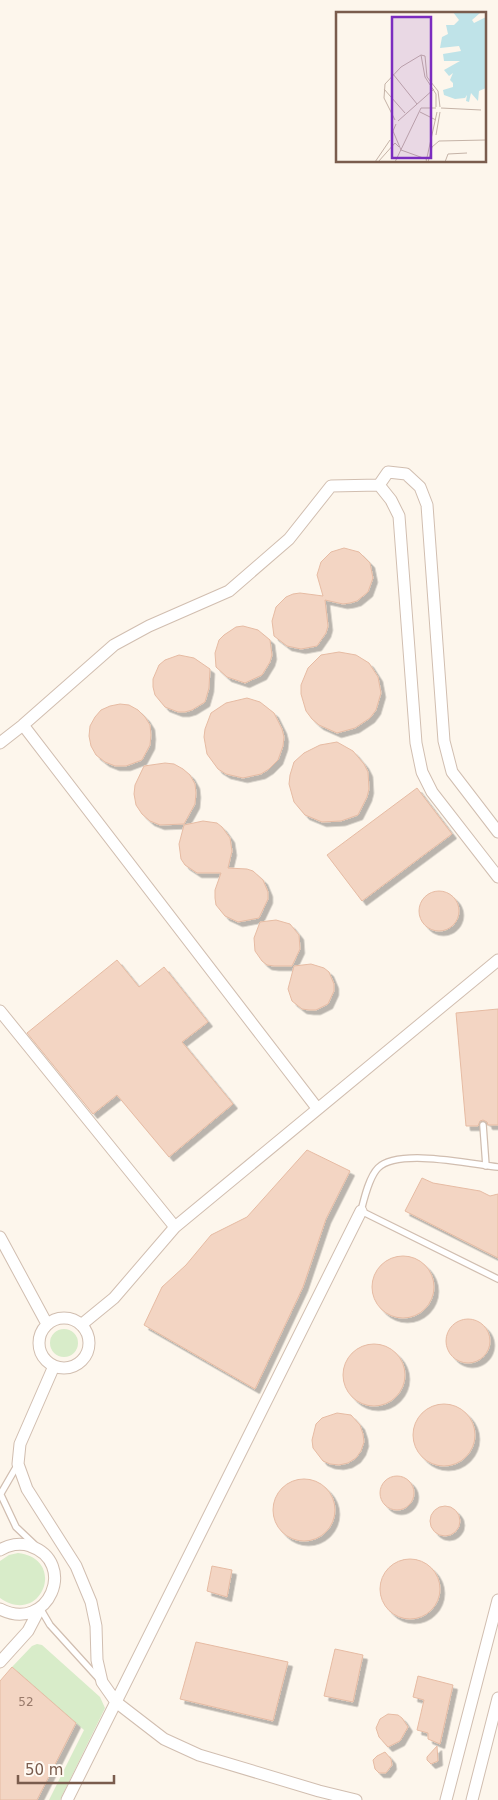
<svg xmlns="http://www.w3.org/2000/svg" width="498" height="1800" viewBox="0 0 498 1800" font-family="'DejaVu Sans',sans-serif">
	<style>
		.green { fill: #d8ecc9 }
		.building { fill: #f3d5c3; stroke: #e6bba3; filter: url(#shadow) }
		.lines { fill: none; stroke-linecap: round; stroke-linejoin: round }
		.lane-casing { stroke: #d1beb0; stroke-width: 8 }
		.street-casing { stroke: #d1beb0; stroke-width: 13 }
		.lane { stroke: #fff; stroke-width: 5.5 }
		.street { stroke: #fff; stroke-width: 11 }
		.labels { text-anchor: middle; stroke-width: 4; stroke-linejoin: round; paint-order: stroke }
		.number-label { font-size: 12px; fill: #987a6a }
		.inset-road { fill: none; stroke: #c5b3a7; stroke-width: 1 }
		.view { fill: #7b2cbf; fill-opacity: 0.15; stroke: #7b2cbf; stroke-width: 2.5 }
		.inset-edge { fill: none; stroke: #7a5c4d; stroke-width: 2.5 }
	</style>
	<defs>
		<filter id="shadow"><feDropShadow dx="4.5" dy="4.5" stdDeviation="0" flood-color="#0004"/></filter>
	</defs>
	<rect width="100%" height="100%" fill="#fdf6ec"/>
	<path class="green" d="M50 1343a14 14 0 1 1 28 0a14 14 0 1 1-28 0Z
		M18 1553C68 1559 41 1627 0 1598V1561L9 1555Z
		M37 1644 42 1645 100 1697 105 1708 60 1800H49L84 1730 12 1667 32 1646Z"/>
	<path class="building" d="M344 548 359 552 370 563 373 578 368 592 357 601 350 603 343 604 325 600 328 626 326 633 317 646 301 649 287 646 274 636 272 621 276 607 286 597 293 594 300 593 323 596 317 575 321 562 331 552Z
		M243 626 258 630 270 640 272 655 270 662 262 675 245 683 227 677 216 667 215 653 219 640 224 635 236 627Z
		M339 652 356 655 369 663 378 677 381 693 376 710 370 718 355 728 337 733 319 725 312 719 306 711 301 694V685L308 668 321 655Z
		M179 655 194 658 210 669 209 688 205 702 192 710 185 712H178L165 707 155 695 153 687V679L159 665 165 660Z
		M247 698 260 702 274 713 282 729 284 737 283 746 278 760 269 769 261 774 243 778 226 774 218 769 207 754 204 737 205 729 211 713 226 703Z
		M120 704 129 705 138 710 145 717 150 725 151 735 150 745 142 760 126 766H115L105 762 96 755 91 746 89 736 90 726 95 717 101 710 110 706Z
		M337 742 353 751 364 764 368 772 369 789 367 797 358 815 341 821 322 822 305 815 294 802 289 784 290 775 294 762 304 753 320 745Z
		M165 763 174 764 183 769 190 775 195 784 196 793 195 804 184 824 160 825 150 821 142 814 136 805 134 794 135 785 144 766Z
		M417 788 452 834 362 901 327 855Z
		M203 821 217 823 222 827 230 838 232 851 228 868 247 869 253 871 263 880 268 892V899L259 918 238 922 225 916 216 905 215 898V890L221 873H197L185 865 181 859 179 844 184 825Z
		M419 911a20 20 0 1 1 40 0a20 20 0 1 1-40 0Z
		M276 920 290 924 299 935 300 949 292 966H274L267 965 262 961 255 951 254 938 260 922Z
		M117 960 139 987 164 967 208 1022 182 1042 233 1104 169 1157 117 1095 93 1114 27 1033Z
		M311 964 324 968 329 972 334 984V991L328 1004 316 1010H309L302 1009 292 1001 288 989 294 966Z
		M498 1009V1125H488L487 1122 483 1120 480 1121 478 1126H466L456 1013Z
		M307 1150 350 1171 326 1219 303 1287 255 1389 144 1325 162 1287 186 1265 211 1235 247 1217Z
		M422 1178 433 1183 480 1191 490 1196 498 1194V1258L405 1211Z
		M372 1287a31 31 0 1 1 62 0a31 31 0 1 1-62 0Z
		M446 1341a22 22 0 1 1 44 0a22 22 0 1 1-44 0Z
		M343 1375a31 31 0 1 1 62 0a31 31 0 1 1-62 0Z
		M413 1435a31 31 0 1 1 62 0a31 31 0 1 1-62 0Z
		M337 1413 351 1415 360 1425 363 1434 364 1442 361 1451 356 1458 348 1463 339 1465 330 1464 323 1461 313 1448 312 1440 316 1424 322 1418Z
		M380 1493a17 17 0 1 1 34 0a17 17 0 1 1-34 0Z
		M273 1510a31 31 0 1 1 62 0a31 31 0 1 1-62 0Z
		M430 1521a15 15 0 1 1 30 0a15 15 0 1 1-30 0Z
		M380 1589a30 30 0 1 1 60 0a30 30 0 1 1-60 0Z
		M212 1566 232 1570 227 1597 207 1591Z
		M196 1642 288 1662 273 1721 180 1699Z
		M335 1649 363 1655 353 1702 324 1696Z
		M12 1667 76 1723 37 1800H0V1681Z
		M418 1676 453 1685 440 1744 428 1739V1733L417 1730 424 1700 413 1697Z
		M388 1714 398 1715 402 1718 408 1727 400 1741 388 1747 379 1737 376 1728 380 1719Z
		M437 1746 438 1761 431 1764 427 1760V1757Z
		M385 1752 391 1759 392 1765 386 1773H379L375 1769 373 1760 377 1756Z"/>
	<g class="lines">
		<defs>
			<path id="lane" d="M483 1125 486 1166
				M498 1167C471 1164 398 1148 378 1168 369 1177 364 1199 361 1211L498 1279
				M0 1493 16 1527 34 1544
				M0 1495 18 1464
				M40 1608 50 1625 99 1679"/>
			<path id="street" d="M379 485 391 500 399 516 416 743 422 772 432 792 498 877
				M379 485 388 472 406 474 420 487 427 505 444 741 452 772 498 832
				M23 725 317 1108
				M0 743 23 725 114 645 149 626 229 591 289 539 331 486 379 485
				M0 1011 175 1227
				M0 1237 47 1324
				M39 1343a25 25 0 1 1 50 0a25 25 0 1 1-50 0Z
				M81 1325 114 1298 175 1227 498 960
				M54 1366 20 1444 18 1464 27 1489 76 1566 91 1602 96 1626 97 1660 102 1682 116 1702 164 1739 199 1755 319 1791 356 1800
				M0 1550C8 1545 20 1542 30 1546 78 1562 49 1634 0 1609
				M0 1662 28 1631 40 1608
				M67 1800 361 1211
				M446 1800 498 1600
				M472 1800 498 1698"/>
		</defs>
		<use href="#lane" class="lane-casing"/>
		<use href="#street" class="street-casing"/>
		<use href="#lane" class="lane"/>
		<use href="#street" class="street"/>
	</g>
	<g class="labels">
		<g class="number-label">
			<text x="26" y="1706">52</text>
		</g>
	</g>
	<g transform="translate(336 12)">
		<rect width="150" height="150" fill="#fdf6ec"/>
		<path d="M117 0H149L144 1 136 8 138 11 150 5V76L143 79 142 89 135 81 133 90 130 89 131 83 129 86 119 87 108 83 107 78 117 75V71L114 68 117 61 113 64 108 58 124 49H108L107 42 125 39 123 34 104 36 106 25 112 22 110 13H118L123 8Z" fill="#bfe3e8"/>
		<path class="inset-road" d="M85 43 89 44 91 65 102 79 104 95M85 43 89 65 100 82V95M57 62 81 92M48 77 69 101M105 96 145 98M84 100 100 108M59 108 48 86 49 72 65 55 85 43M62 109 98 77M60 112 57 119 65 138 90 147M100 123 104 100M39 150 54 128M42 150 59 131 63 135M59 150 85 96H100M90 150 101 100M92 150 96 135 103 129 150 128M109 150 112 142 131 141"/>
		<path class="view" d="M56 5H95V146H56Z"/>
		<rect width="150" height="150" class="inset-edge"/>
	</g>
	<path d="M18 1775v8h96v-8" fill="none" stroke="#7a5c4d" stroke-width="2.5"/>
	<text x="25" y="1775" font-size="15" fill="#7a5c4d" stroke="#fffaf3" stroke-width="4" paint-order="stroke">50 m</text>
</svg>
